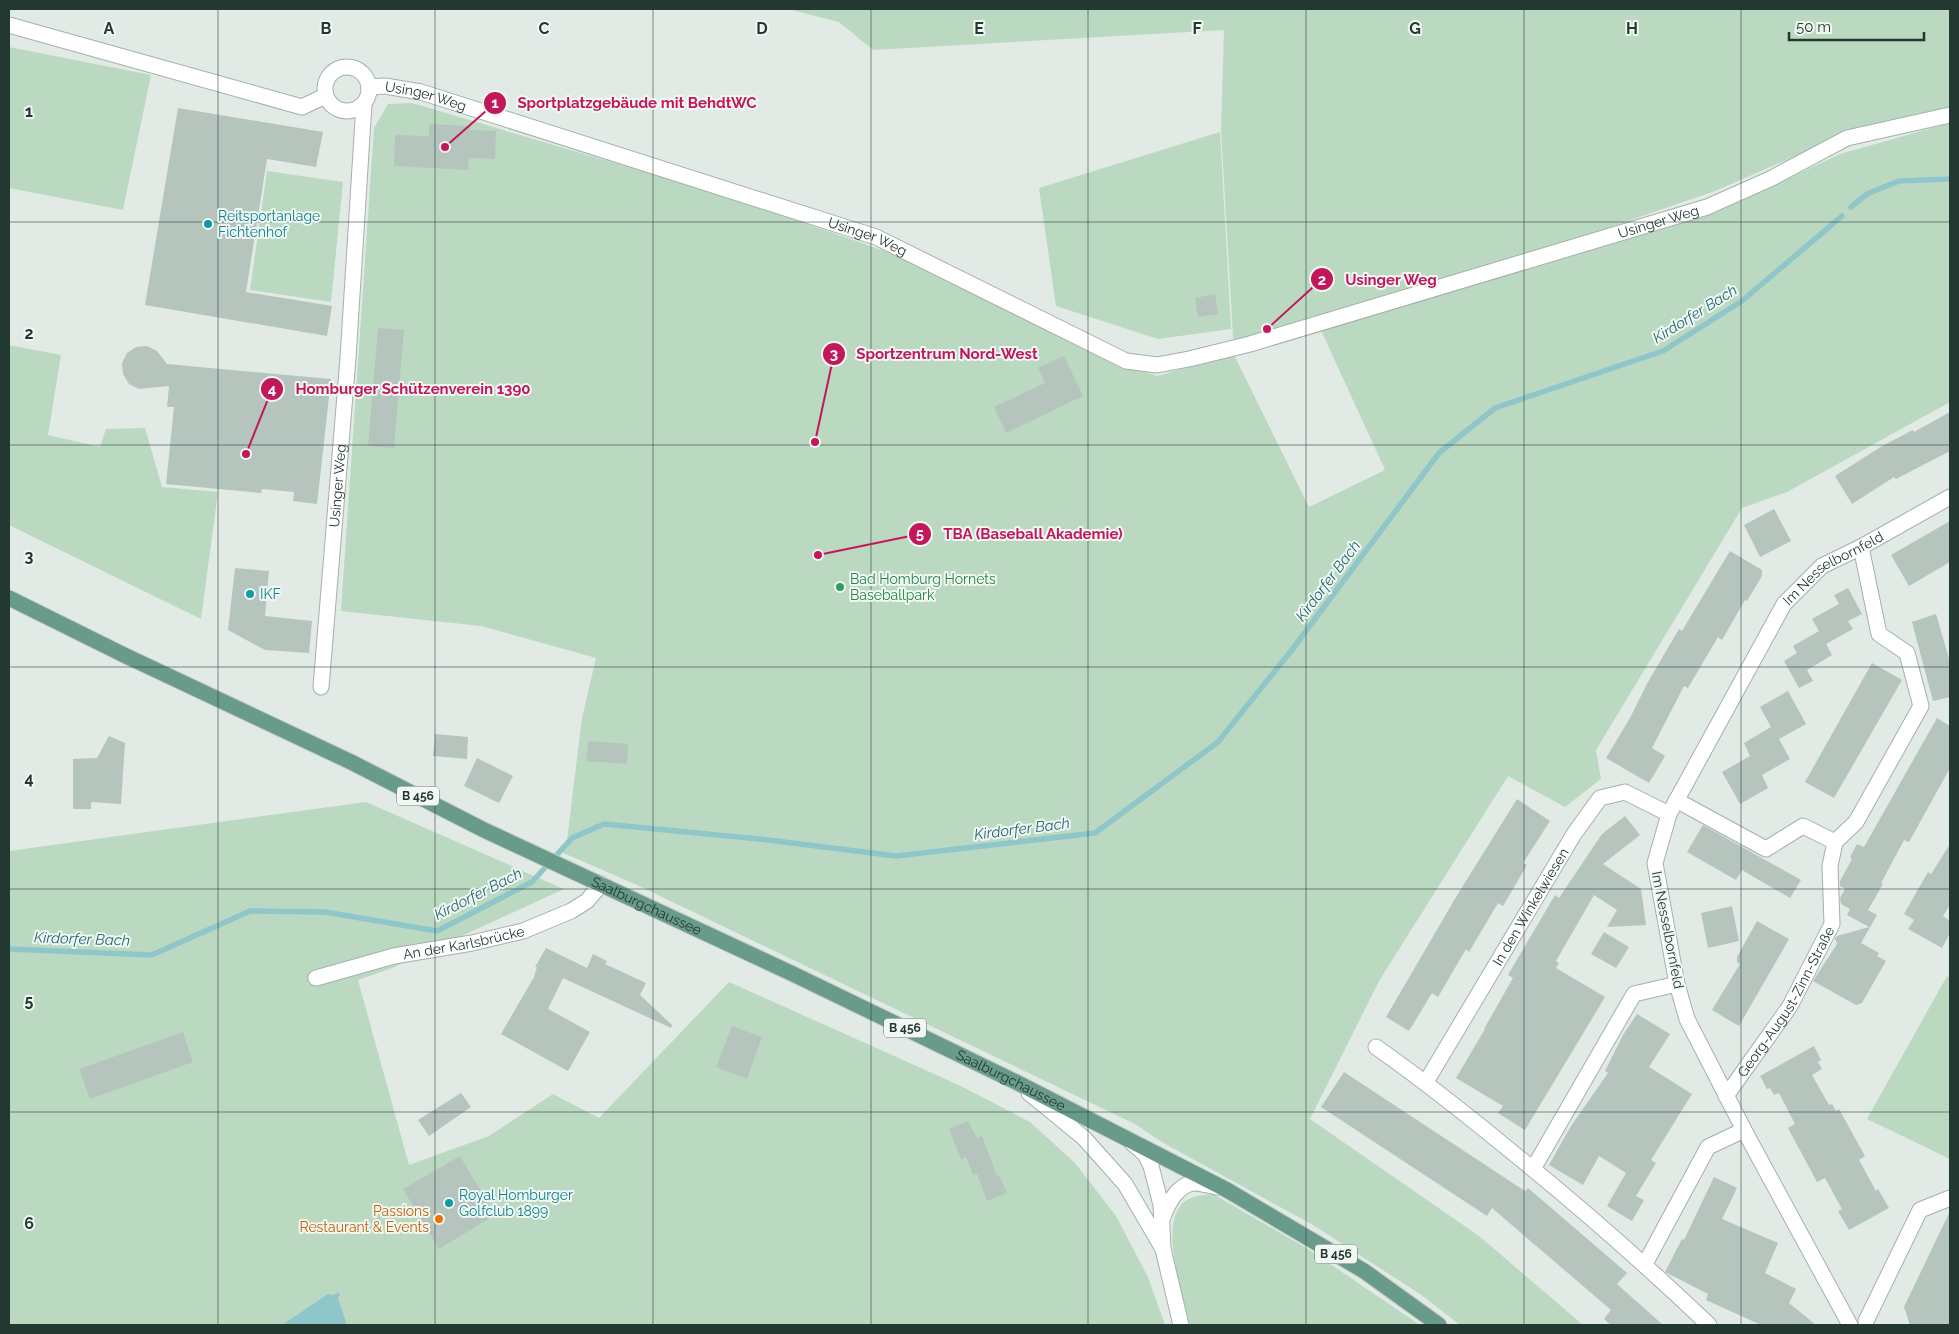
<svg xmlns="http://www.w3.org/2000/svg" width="1959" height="1334" viewBox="0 0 1959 1334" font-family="Raleway,sans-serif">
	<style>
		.green { fill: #bbd9c1; fill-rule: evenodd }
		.water { fill: #8ec6ca }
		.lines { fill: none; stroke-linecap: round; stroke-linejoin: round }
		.stream { stroke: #8ec6ca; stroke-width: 5.5 }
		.building { fill: #b6c4be }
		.minor-casing { stroke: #a4b1ab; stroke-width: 17 }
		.major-casing { stroke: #c1c7c5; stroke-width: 17 }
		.minor { stroke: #fff; stroke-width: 15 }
		.major { stroke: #699b8a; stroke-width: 15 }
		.grid { fill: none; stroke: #233831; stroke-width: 1; stroke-opacity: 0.55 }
		.culture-dot { fill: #0f9aa8; stroke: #f1f7f3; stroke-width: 2 }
		.leisure-dot { fill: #2e9e5b; stroke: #f1f7f3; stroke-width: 2 }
		.food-dot { fill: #e8710a; stroke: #f1f7f3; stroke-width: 2 }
		.labels { text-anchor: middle; stroke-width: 4; stroke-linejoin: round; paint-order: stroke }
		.shield { fill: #f1f7f3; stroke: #61716b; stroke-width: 1 }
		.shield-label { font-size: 12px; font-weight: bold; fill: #233831 }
		.street-label { font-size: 14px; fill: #233831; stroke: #f1f7f3 }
		.culture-label { font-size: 14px; fill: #0d838f; stroke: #f1f7f3; text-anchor: start }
		.leisure-label { font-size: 14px; fill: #27864d; stroke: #f1f7f3; text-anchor: start }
		.food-label { font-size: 14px; fill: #c56008; stroke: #f1f7f3; text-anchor: end }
		.water-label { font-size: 15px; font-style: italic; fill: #23686e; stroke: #f1f7f3 }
		.grid-label { font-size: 16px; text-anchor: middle; font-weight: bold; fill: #233831; stroke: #f1f7f3; stroke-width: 4; stroke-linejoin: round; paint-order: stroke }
		.leader { fill: none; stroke: #c2185b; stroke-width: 2 }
		.callout-dot { fill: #c2185b; stroke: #f1f7f3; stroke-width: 2 }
		.mark-label { font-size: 15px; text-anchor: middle; font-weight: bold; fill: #fff }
		.callout-label { font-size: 15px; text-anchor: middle; font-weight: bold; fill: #c2185b; stroke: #f1f7f3; stroke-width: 4; stroke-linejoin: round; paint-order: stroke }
	</style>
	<rect width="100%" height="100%" fill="#e1eae5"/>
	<path class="green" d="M788 9H1950V108L1860 128 1715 191 1333 323 1717 212 1840 154 1950 123V402L1787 492 1742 508 1596 750 1601 779 1565 807 1508 776 1379 981 1310 1119 1479 1236 1583 1325H1460L1420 1294 1313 1225 1160 1141 1135 1124 635 884 561 852 567 840 582 718 596 658 481 626 341 611 374 128 388 104 412 103 726 196 911 260 1118 362 1157 376 1234 354 1221 130 1224 30 873 50 839 22ZM1320 328 1385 470 1309 507 1234 355Z
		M9 47 151 75 123 210 9 188Z
		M1220 132 1231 329 1158 339 1056 306 1039 188Z
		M267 171 343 182 331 302 250 290Z
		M9 345 61 355 48 435 100 447 106 429 145 428 162 487 218 492 201 619 9 525Z
		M366 802 564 889 392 968 358 980 409 1165 489 1136 553 1094 599 1118 729 982 961 1086 1030 1122 1075 1163 1116 1216 1148 1277 1165 1325H9V851Z
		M1947 976 1950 978V1159L1867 1119Z
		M1213 1194 1308 1249 1420 1325H1190C1183 1295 1160 1230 1181 1205 1188 1196 1202 1195 1213 1194Z"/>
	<path class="water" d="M338 1292 340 1295 338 1298 346 1322V1325H282L328 1294 333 1295Z"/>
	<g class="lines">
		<path class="stream" d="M1851 207 1867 194 1899 181 1950 179
			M9 949 152 955 250 911 325 912 437 931 532 882 572 838 604 824 768 840 896 856 1095 833 1218 742 1291 651 1439 453 1495 408 1663 351 1742 301 1842 216"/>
	</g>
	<path class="building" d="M178 108 323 132 316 167 267 159 246 292 332 306 327 336 145 305Z
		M429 124 471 126 470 130 496 131 495 159 469 158 468 170 394 166 395 135 429 136Z
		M1215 294 1218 314 1198 317 1195 298Z
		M378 328 404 330 394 448 368 446Z
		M147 346 157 351 167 364 331 379 317 504 293 501 294 492 262 489 261 493 166 484 174 407H167L169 386 139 389 129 384 123 374 122 363 127 353 136 347Z
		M1064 356 1083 396 1006 433 994 407 1045 383 1038 368Z
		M1950 412V451L1896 479 1894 477 1852 504 1835 476 1884 445 1913 430 1914 432Z
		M1774 509 1791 541 1760 557 1744 525Z
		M1950 521V562L1909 586 1891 555Z
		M1730 551 1762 570V576L1747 601 1745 600 1722 640 1718 637 1688 688 1684 686 1652 748 1665 756 1649 783 1606 758 1630 718 1648 682 1679 629 1682 631Z
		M235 568 269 571 265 616 312 621 309 653 265 650 228 630Z
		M1848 588 1862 614 1848 621 1853 629 1826 644 1832 655 1807 670 1813 681 1799 688 1784 661 1797 653 1793 646 1819 631 1812 619 1839 604 1834 595Z
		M1936 614 1950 662V697L1933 701 1912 622Z
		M1872 663 1902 680 1834 798 1805 782Z
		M1788 691 1806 724 1779 739 1790 759 1762 775 1768 788 1740 804 1722 772 1750 756 1744 743 1771 727 1760 707Z
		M1937 718 1950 726V768L1909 842 1904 840 1881 883 1883 884 1868 910 1877 915 1861 943 1879 953 1877 956 1886 961 1862 1003 1856 1005 1813 981 1837 944 1835 938 1837 936 1869 927 1847 915 1850 909 1841 904 1840 898 1845 889 1840 886V881L1852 859 1850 857 1857 844 1864 847Z
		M435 734 468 737 467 759 433 756Z
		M109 736 125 743 121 804 91 802V809H73V759L97 758Z
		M588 741 628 744 627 764 586 761Z
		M477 758 513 776 499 803 464 786Z
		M1517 799 1550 821 1523 863 1527 865 1503 906 1498 903 1469 952 1466 949 1438 997 1432 993 1409 1031 1386 1017 1456 897Z
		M1625 816 1640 835 1603 864 1641 889 1646 925 1607 927 1617 910 1594 895 1556 961 1559 963 1556 968 1605 997 1525 1130 1498 1113 1503 1106 1456 1078 1485 1029H1484L1513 978 1508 975 1555 895 1559 898 1602 834Z
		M1703 825 1801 880 1790 898 1742 870 1736 880 1687 852Z
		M1950 844V905L1943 916 1950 921V933L1942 948 1908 929 1914 920 1904 914 1928 872 1931 874Z
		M1732 906 1739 941 1708 948 1701 913Z
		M1757 921 1789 939 1739 1026 1712 1010 1740 964 1737 962V957Z
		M1604 932 1629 947 1616 968 1591 954Z
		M546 948 587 968 593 954 607 961 605 964 646 983 640 995 672 1025 671 1028 563 978 548 1009 590 1032 568 1071 501 1034 534 977 537 967H535Z
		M1637 1014 1670 1034 1649 1067 1692 1094 1651 1160 1656 1163 1636 1196 1644 1200 1632 1221 1607 1206 1626 1173 1599 1156 1583 1185 1549 1165 1571 1126 1608 1073 1605 1071 1623 1035Z
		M732 1026 762 1037 747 1079 716 1067Z
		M183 1032 193 1062 90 1099 79 1069Z
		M1814 1046 1821 1060 1818 1062 1822 1069 1812 1075 1829 1105 1832 1104 1836 1111 1839 1109 1865 1156 1859 1160 1876 1191 1878 1189 1889 1208 1849 1230 1838 1211 1842 1209 1825 1178 1817 1182 1788 1128 1795 1124 1779 1093 1774 1095 1770 1088 1767 1089 1760 1076Z
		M1344 1072 1525 1191 1528 1188 1627 1273 1617 1284 1663 1325H1611L1604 1319 1611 1310 1492 1208 1487 1216 1321 1107Z
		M461 1093 471 1107 429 1136 418 1120Z
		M968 1121 977 1138 982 1136 997 1176 999 1175 1007 1193 987 1201 977 1174 973 1175 966 1157 961 1159 949 1129Z
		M460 1156 495 1215 439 1249 403 1189Z
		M1714 1177 1737 1188 1722 1219 1778 1243 1765 1273 1796 1289 1789 1303 1816 1325H1761L1706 1300 1708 1294 1665 1272 1682 1239 1684 1240Z
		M1950 1211V1325H1910L1904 1307Z"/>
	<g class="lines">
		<defs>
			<g id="minor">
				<path d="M9 25 302 107 325 96"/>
				<circle cx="347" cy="89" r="22"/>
				<path id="s1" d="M369 87 385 86 421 92 876 237 1126 361 1157 365 1189 359 1250 344 1707 207 1770 179 1847 138 1950 115"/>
				<path id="s2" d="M321 687 348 358 364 104"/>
				<path d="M1676 800 1766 849 1803 826 1835 842"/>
				<path id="s3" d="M316 978 394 956 472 943 523 931 571 911 587 901 601 884"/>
				<path d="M1376 1047C1423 1080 1467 1115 1512 1152 1580 1207 1646 1265 1709 1325"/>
				<path id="s4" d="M1426 1082 1574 834 1600 798 1625 792 1669 814"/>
				<path d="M1029 1093 1084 1138 1125 1184 1163 1249"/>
				<path id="s5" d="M1726 1096 1790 1006 1832 924 1830 866 1835 842 1856 822 1921 706 1907 653 1879 634 1861 547"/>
				<path d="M1132 1143 1145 1154 1151 1166 1161 1205 1163 1249 1181 1325"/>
				<path d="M1533 1169 1634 994 1677 984"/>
				<path d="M1163 1217C1168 1203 1179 1182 1197 1183 1204 1184 1211 1186 1217 1187"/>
				<path d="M1645 1264 1708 1147 1744 1130"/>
				<path d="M1866 1321 1920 1210 1950 1198"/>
				<path id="s6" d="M1850 1325 1744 1130 1687 1019 1677 984 1655 863 1669 814 1784 604 1822 566 1861 547 1950 497"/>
			</g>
			<g id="major">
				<path id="s7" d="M9 598 124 655 351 762 484 830 793 974 1016 1082 1227 1190 1364 1271 1439 1325"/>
			</g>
		</defs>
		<use href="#minor" class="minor-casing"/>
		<use href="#major" class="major-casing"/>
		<use href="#minor" class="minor"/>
		<use href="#major" class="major"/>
	</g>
	<path class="grid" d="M218 9V1325M435 9V1325M653 9V1325M871 9V1325M1088 9V1325M1306 9V1325M1524 9V1325M1741 9V1325M9 222H1950M9 445H1950M9 667H1950M9 889H1950M9 1112H1950"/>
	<g class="culture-dot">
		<circle cx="208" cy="224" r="5"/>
		<circle cx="250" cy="594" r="5"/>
		<circle cx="449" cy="1203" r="5"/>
	</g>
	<circle class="leisure-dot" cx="840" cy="587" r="5"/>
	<circle class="food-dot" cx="439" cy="1219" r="5"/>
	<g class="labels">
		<g class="shield">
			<rect x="397" y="786.5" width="42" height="19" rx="4"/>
			<rect x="884" y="1018.5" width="42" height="19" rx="4"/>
			<rect x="1315" y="1244.5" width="42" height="19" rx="4"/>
		</g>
		<g class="shield-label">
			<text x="418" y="800">B 456</text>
			<text x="905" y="1032">B 456</text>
			<text x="1336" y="1258">B 456</text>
		</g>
		<g class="street-label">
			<text dy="5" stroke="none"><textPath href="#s1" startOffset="58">Usinger Weg</textPath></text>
			<text dy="5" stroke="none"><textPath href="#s1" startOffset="1362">Usinger Weg</textPath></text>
			<text dy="5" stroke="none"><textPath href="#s1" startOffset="522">Usinger Weg</textPath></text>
			<text dy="5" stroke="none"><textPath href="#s2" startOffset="202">Usinger Weg</textPath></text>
			<text dy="5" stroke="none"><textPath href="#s6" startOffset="858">Im Nesselbornfeld</textPath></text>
			<text dy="5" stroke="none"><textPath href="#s7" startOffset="708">Saalburgchaussee</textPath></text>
			<text dy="5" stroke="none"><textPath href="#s4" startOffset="204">In den Winkelwiesen</textPath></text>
			<text transform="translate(1668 930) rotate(79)" y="5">Im Nesselbornfeld</text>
			<text dy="5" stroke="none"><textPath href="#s3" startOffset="152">An der Karlsbrücke</textPath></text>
			<text dy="5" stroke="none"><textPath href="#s5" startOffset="112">Georg-August-Zinn-Straße</textPath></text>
			<text dy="5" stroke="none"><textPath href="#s7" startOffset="1112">Saalburgchaussee</textPath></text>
		</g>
		<g class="culture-label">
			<text x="218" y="221">Reitsportanlage<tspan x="218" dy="16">Fichtenhof</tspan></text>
			<text x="260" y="599">IKF</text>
			<text x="459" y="1200">Royal Homburger<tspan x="459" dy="16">Golfclub 1899</tspan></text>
		</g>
		<g class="leisure-label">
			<text x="850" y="584">Bad Homburg Hornets<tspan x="850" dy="16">Baseballpark</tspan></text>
		</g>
		<g class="food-label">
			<text x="429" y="1216">Passions<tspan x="429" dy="16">Restaurant &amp; Events</tspan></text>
		</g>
		<g class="water-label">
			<text transform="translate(1695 314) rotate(-32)" y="5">Kirdorfer Bach</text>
			<text transform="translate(1328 581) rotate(-53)" y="5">Kirdorfer Bach</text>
			<text transform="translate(1022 829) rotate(-7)" y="5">Kirdorfer Bach</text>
			<text transform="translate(478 894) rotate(-27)" y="5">Kirdorfer Bach</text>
			<text transform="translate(82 939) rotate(2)" y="5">Kirdorfer Bach</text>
		</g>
	</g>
	<g class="grid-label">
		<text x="109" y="34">A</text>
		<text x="326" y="34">B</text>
		<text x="544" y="34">C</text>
		<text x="762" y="34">D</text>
		<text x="979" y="34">E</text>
		<text x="1197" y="34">F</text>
		<text x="1415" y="34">G</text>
		<text x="1632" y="34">H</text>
		<text x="29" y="117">1</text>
		<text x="29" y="339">2</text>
		<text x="29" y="562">3</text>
		<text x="29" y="784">4</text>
		<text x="29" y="1006">5</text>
		<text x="29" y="1229">6</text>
	</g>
	<path class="leader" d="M445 147L495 103M1267 329L1322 279M815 442L834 354M246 454L272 389M818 555L920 534"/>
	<g class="callout-dot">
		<circle cx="445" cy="147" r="5"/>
		<circle cx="1267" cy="329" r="5"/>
		<circle cx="815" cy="442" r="5"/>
		<circle cx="246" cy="454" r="5"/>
		<circle cx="818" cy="555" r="5"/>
		<circle cx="495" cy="103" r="12"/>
		<circle cx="1322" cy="279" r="12"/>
		<circle cx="834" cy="354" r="12"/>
		<circle cx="272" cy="389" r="12"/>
		<circle cx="920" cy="534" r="12"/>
	</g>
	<g class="mark-label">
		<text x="495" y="108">1</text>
		<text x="1322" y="285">2</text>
		<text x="834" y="359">3</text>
		<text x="272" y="394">4</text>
		<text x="920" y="539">5</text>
	</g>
	<g class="callout-label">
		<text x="637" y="108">Sportplatzgebäude mit BehdtWC</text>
		<text x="1391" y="285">Usinger Weg</text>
		<text x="947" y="359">Sportzentrum Nord-West</text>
		<text x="413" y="394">Homburger Schützenverein 1390</text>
		<text x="1033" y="539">TBA (Baseball Akademie)</text>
	</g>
	<rect width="1959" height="1334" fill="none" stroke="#233831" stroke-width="20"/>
	<path d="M1789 32v8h135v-8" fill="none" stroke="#233831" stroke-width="2.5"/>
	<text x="1796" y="32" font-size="15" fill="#233831" stroke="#f1f7f3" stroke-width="4" paint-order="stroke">50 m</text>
</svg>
